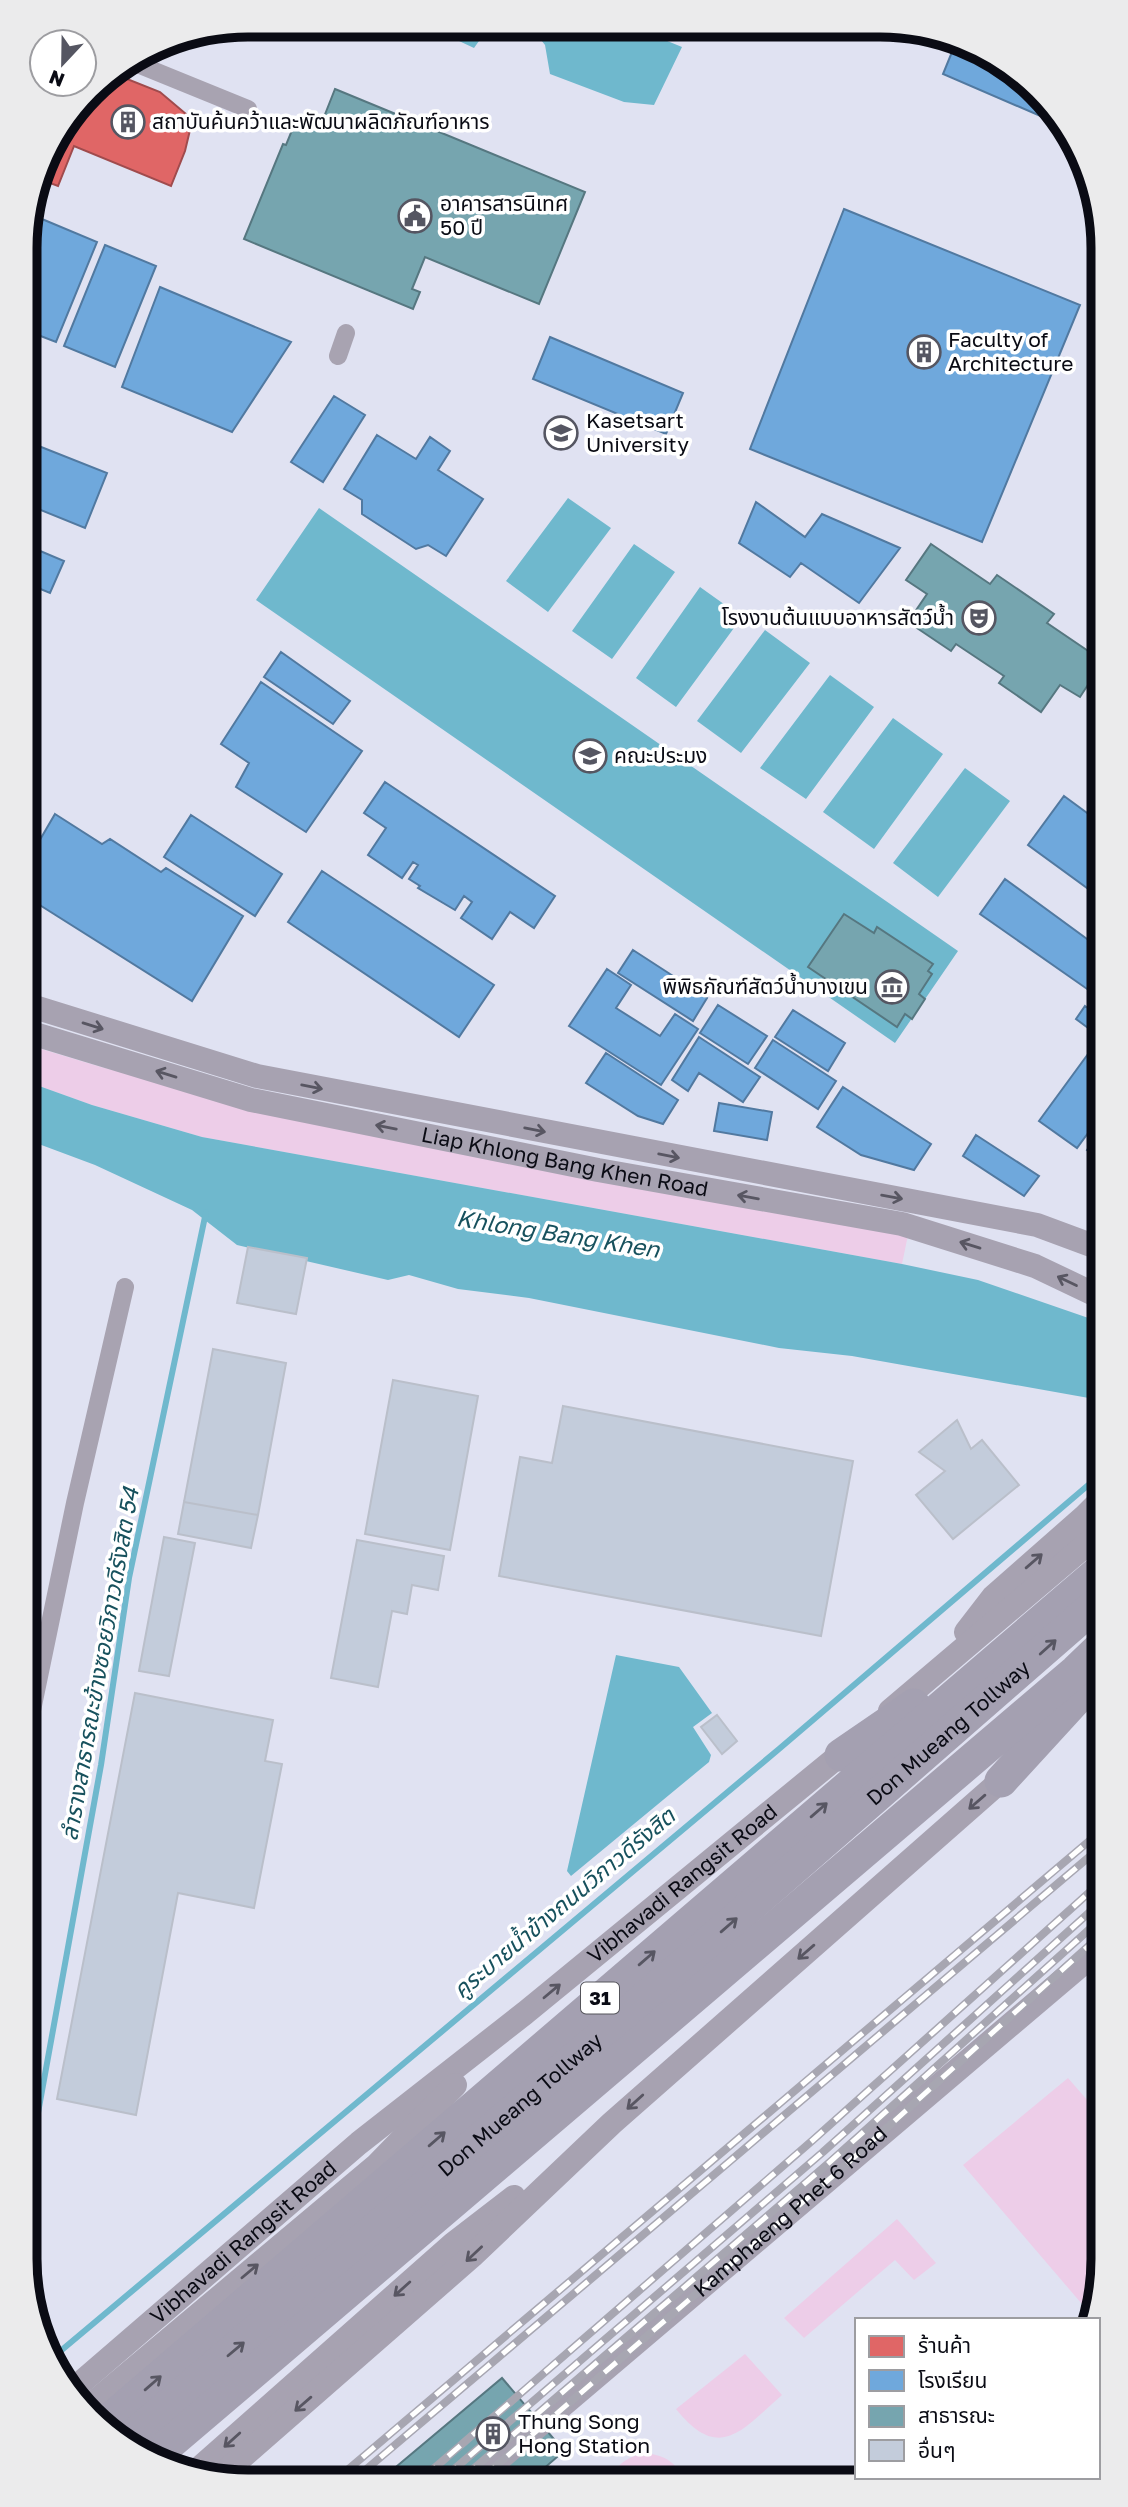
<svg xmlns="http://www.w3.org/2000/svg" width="1128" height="2507" viewBox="0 0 1128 2507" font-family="'Golos Text','Noto Sans Thai',sans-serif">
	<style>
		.green { fill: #edcde8 }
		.water { fill: #6fb8cd }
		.shops { fill: #e06666; stroke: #a04b4d; stroke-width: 2 }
		.schools { fill: #6fa8dc; stroke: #5179a0; stroke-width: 2 }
		.public { fill: #76a5af; stroke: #567780; stroke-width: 2 }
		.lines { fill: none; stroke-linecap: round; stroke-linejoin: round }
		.stream { stroke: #6fb8cd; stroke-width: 6 }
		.building { fill: #c3ccdb; stroke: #babfca; stroke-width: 2 }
		.street { stroke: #a8a3b1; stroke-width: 18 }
		.secondary { stroke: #a7a2b1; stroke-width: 24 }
		.highway { stroke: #a4a0b1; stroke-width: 33 }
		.rail-casing { stroke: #a7a6b1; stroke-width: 8 }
		.rail { stroke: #fff; stroke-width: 5; stroke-dasharray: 16; stroke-linecap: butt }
		.oneway { stroke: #585662 }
		.oneway2 { stroke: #575662 }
		.labels { text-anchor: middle; stroke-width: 7; stroke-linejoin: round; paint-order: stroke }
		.shield { fill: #fff; stroke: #54545a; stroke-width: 2 }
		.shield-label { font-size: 19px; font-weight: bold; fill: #0a0b14 }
		.poi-label { font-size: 21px; fill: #0a0b14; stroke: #fff; text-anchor: start }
		.street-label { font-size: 21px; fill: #0a0b14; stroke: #fff }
		.water-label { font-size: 23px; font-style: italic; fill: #17515d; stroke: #fff }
		.rim { fill: none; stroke: #0a0b14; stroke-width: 9 }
	</style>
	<rect width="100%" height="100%" fill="#e0e2f2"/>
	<path class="green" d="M28 1045 101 1067 297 1118 908 1235 902 1264 202 1137 92 1105 28 1082Z
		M1068 2078 1102 2117 1103 2274 1093 2317 963 2165Z
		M897 2219 936 2263 914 2280 895 2260 804 2338 784 2318Z
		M745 2354 782 2395C743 2429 720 2464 676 2409Z
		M645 2453C662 2455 674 2460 682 2476H612C619 2462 630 2456 645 2453Z"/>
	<path class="water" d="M427 26H494L489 27 474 48Z
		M530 26 633 27 682 47 654 105 624 102 550 74 545 45Z
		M568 498 611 528 548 612 506 581Z
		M319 508 958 951 895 1043 256 600Z
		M634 544 675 572 612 659 572 631Z
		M700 587 742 617 676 707 636 678Z
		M765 630 810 663 741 753 697 721Z
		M830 675 874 707 806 799 760 768Z
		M893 718 943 754 874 849 823 812Z
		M965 768 1010 801 938 897 893 863Z
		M28 1082 92 1105 202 1137 902 1264 978 1280 1100 1322V1400L852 1356 779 1348 529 1298 458 1289 409 1275 388 1280 237 1245 192 1210 95 1165 28 1140Z
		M616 1655 679 1667 712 1713 693 1727 711 1755 709 1762 571 1876 567 1871Z"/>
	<path class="shops" d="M112 73 160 92 186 114 190 130 185 151 171 186 74 146 58 186 39 179 48 149 100 80Z"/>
	<path class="schools" d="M903 29H923L1028 80 1066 127 943 74 952 52 902 31Z
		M844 209 1080 305 982 542 750 449Z
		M30 214 97 242 56 342 25 330V233Z
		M105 245 156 266 115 367 64 346Z
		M160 287 291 342 232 432 122 387Z
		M550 337 683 393 666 434 533 379Z
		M334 396 365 415 323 482 291 462Z
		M377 435 416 459 430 437 450 451 438 470 483 499 446 556 428 545 416 549 362 514V500L344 489Z
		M26 441 107 473 85 528 26 504Z
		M756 502 805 537 822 514 900 548 859 603 801 563 790 577 739 543Z
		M26 545 64 561 50 593 26 583Z
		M281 652 350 701 333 724 264 677Z
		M261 682 362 751 306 832 236 787 249 763 221 744Z
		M385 782 555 896 534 928 510 912 492 939 461 918 472 902 464 896 455 910 418 888 420 886 409 879 418 865 413 862 402 878 368 855 386 828 364 813Z
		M1064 796 1098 821V896L1028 845Z
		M55 814 102 844 110 839 161 872 166 868 243 916 192 1001 27 897V862Z
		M191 815 282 874 255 916 164 857Z
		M322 871 494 985 459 1037 288 922Z
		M1005 879 1098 947 1099 979 1090 991 980 914Z
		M633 950 707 998 693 1021 618 973Z
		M607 969 631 985 616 1008 660 1036 675 1014 698 1029 661 1085 569 1026Z
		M718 1005 767 1036 748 1064 700 1033Z
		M1085 1006 1099 1016V1036L1076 1019Z
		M793 1010 845 1043 828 1071 775 1037Z
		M699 1037 760 1077 743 1102 699 1073 688 1091 672 1080Z
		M1099 1039V1118L1077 1148 1039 1121Z
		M773 1040 836 1081 818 1109 755 1068Z
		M606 1053 678 1100 663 1124 638 1116 586 1083Z
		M843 1087 931 1144 914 1170 861 1155 817 1127Z
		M719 1103 772 1112 767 1140 714 1131Z
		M1099 1133V1159L1087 1150Z
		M976 1135 1039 1176 1024 1196 963 1156Z"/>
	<path class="public" d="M335 89 585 192 539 304 425 257 412 289 420 292 413 309 244 239 283 144 286 145 297 118 320 127Z
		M931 544 990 584 997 575 1054 614 1047 623 1097 657V671L1080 697 1060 685 1041 712 999 683 1004 676 956 644 951 651 908 622 927 594 906 580Z
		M844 914 874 933 877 927 933 964 928 971 932 974 919 994 925 999 912 1019 905 1014 897 1027 808 967Z
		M502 2378 564 2451 534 2477H384Z"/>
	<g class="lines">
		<path class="stream" d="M32 2146 101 1765 129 1578 206 1212
			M51 2359 779 1749 1100 1475"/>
	</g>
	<path class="building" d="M248 1247 307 1258 296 1314 237 1303Z
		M213 1349 286 1363 258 1515 184 1502Z
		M393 1380 478 1396 450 1550 365 1534Z
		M563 1406 853 1461 821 1636 499 1576 520 1457 552 1463Z
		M957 1420 971 1449 982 1440 1019 1485 953 1539 916 1495 945 1471 919 1452Z
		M184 1502 258 1515 251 1548 178 1534Z
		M164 1537 195 1543 169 1676 139 1671Z
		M357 1540 444 1556 438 1590 412 1585 407 1614 392 1611 378 1687 331 1678Z
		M135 1693 273 1720 265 1761 282 1764 254 1908 178 1893 136 2115 57 2099Z
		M717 1715 737 1741 722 1754 701 1727Z"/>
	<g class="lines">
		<path class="street" d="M130 61 248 109
			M338 356 346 333
			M30 1720 75 1503 125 1287"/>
		<g class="secondary">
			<path d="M28 1005 257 1076 1037 1225 1099 1248"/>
			<path id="s1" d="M28 1032 251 1100 598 1170 902 1224 1035 1266 1100 1297"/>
			<path d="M966 1632 993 1597 1085 1516 1100 1501"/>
			<path d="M890 1711 1100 1533"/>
			<path id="s2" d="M70 2392 359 2143 525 2013 852 1745"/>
			<path d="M85 2410 377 2165 455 2085"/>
			<path d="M194 2473 453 2244 514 2197"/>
			<path d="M478 2477 1102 1947"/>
			<path d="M218 2478 472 2256 612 2123 1012 1771"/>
		</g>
		<g class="highway">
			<path d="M841 1755 914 1705"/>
			<path d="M1001 1781 1097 1676"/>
			<path d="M101 2427 1101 1570"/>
			<path id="s3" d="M128 2440 622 2018 1101 1600"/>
			<path d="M156 2455 1076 1671 1101 1647"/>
		</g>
		<defs>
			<g id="rail">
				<path d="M424 2477 813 2140 1102 1881"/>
				<path d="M445 2477 823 2152 1102 1901"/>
				<path d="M464 2477 831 2161 1102 1918"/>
				<path id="s4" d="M483 2477 840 2170 1102 1934"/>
				<path d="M338 2478 1101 1831"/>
				<path d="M356 2478 1102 1846"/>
			</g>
		</defs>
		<use href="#rail" class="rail-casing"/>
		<use href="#rail" class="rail"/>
	</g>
	<defs><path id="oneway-shaft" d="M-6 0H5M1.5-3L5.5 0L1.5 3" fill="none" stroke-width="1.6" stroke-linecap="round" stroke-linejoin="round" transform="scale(1.75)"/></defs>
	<g class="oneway">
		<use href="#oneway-shaft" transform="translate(93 1026) rotate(17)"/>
		<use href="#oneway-shaft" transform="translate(166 1074) rotate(-163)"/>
		<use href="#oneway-shaft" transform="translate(312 1087) rotate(11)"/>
		<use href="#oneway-shaft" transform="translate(386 1127) rotate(-169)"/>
		<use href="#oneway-shaft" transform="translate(535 1130) rotate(11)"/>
		<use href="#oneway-shaft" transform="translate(669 1156) rotate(11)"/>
		<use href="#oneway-shaft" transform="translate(748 1197) rotate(-170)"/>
		<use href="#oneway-shaft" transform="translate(892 1197) rotate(10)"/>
		<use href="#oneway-shaft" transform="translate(970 1245) rotate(-163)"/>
		<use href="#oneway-shaft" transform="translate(1067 1281) rotate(-154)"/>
		<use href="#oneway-shaft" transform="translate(1034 1561) rotate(-41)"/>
		<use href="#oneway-shaft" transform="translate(977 1802) rotate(139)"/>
		<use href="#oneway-shaft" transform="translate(806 1952) rotate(139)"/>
		<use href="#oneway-shaft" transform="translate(552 1991) rotate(-40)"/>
		<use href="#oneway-shaft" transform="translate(635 2102) rotate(138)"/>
		<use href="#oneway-shaft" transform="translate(474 2254) rotate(137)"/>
		<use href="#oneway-shaft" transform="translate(250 2271) rotate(-40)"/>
		<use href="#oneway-shaft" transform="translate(402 2289) rotate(138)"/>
		<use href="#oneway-shaft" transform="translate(303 2404) rotate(139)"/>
		<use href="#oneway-shaft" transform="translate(232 2440) rotate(138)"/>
	</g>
	<g class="oneway2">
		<use href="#oneway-shaft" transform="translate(1048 1647) rotate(-42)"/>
		<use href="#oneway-shaft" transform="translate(819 1810) rotate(-41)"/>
		<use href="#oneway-shaft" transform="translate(729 1925) rotate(-41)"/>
		<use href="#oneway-shaft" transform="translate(647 1958) rotate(-41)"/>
		<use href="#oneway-shaft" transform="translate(437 2139) rotate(-41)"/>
		<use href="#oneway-shaft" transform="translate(236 2349) rotate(-40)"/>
		<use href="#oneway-shaft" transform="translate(153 2383) rotate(-41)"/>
	</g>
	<defs>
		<symbol id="building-ring" viewBox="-11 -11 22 22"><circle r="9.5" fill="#fff" stroke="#555662" stroke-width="1.5"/><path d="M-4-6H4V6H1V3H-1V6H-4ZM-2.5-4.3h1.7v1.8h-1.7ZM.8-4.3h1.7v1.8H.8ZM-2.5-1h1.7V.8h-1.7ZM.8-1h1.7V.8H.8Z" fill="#555662"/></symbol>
		<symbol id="civic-ring" viewBox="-11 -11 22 22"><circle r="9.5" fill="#fff" stroke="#555662" stroke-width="1.5"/><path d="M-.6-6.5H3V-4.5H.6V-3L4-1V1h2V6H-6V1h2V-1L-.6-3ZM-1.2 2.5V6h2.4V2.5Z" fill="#555662"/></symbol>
		<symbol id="university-ring" viewBox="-11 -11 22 22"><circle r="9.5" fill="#fff" stroke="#555662" stroke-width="1.5"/><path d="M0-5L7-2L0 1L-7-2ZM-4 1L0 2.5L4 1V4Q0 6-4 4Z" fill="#555662"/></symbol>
		<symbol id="theatre-ring" viewBox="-11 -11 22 22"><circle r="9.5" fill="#fff" stroke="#555662" stroke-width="1.5"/><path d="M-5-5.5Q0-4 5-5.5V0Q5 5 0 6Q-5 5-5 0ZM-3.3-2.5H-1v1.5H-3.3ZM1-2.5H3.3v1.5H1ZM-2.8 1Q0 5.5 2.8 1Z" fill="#555662"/></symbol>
		<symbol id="museum-ring" viewBox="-11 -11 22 22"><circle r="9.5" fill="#fff" stroke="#555662" stroke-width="1.5"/><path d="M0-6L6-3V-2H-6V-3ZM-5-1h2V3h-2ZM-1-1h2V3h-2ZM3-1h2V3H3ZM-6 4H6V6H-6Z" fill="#555662"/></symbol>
	</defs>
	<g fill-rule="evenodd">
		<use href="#building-ring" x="109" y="103" width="38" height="38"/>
		<use href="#civic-ring" x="396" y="197" width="38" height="38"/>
		<use href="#building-ring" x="905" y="333" width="38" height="38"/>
		<use href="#university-ring" x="542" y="414" width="38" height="38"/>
		<use href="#theatre-ring" x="960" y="599" width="38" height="38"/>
		<use href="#university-ring" x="571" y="737" width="38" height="38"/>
		<use href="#museum-ring" x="873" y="968" width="38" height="38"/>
		<use href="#building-ring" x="474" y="2415" width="38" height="38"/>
	</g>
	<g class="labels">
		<rect class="shield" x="581" y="1982.5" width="38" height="31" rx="5"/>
		<g class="shield-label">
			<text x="600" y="2005">31</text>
		</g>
		<g class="poi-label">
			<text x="152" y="129">สถาบันค้นคว้าและพัฒนาผลิตภัณฑ์อาหาร</text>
			<text x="440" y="211">อาคารสารนิเทศ<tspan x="440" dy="24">50 ปี</tspan></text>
			<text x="948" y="347">Faculty of<tspan x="948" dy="24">Architecture</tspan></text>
			<text x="586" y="428">Kasetsart<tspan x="586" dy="24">University</tspan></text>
			<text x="954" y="625" text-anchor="end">โรงงานต้นแบบอาหารสัตว์น้ำ</text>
			<text x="614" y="763">คณะประมง</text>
			<text x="868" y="994" text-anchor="end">พิพิธภัณฑ์สัตว์น้ำบางเขน</text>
			<text x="518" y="2429">Thung Song<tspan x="518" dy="24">Hong Station</tspan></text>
		</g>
		<g class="street-label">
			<text dy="7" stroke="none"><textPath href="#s1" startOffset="553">Liap Khlong Bang Khen Road</textPath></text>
			<text dy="7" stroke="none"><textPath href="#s3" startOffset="1083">Don Mueang Tollway</textPath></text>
			<text dy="7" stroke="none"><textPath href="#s2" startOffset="796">Vibhavadi Rangsit Road</textPath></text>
			<text dy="7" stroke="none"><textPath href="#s3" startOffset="516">Don Mueang Tollway</textPath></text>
			<text dy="7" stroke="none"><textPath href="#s4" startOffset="406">Kamphaeng Phet 6 Road</textPath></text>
			<text dy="7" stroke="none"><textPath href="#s2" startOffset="229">Vibhavadi Rangsit Road</textPath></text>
		</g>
		<g class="water-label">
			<text transform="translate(558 1234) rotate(9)" y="8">Khlong Bang Khen</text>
			<text transform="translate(100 1664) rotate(-80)" y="8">ลำรางสาธารณะข้างซอยวิภาวดีรังสิต 54</text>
			<text transform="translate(564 1903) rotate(-40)" y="8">คูระบายน้ำข้างถนนวิภาวดีรังสิต</text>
		</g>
	</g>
	<path d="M0 0H1128V2507H0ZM248 37H880A211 211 0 0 1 1091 248V2259A211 211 0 0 1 880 2470H248A211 211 0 0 1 37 2259V248A211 211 0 0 1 248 37Z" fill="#ebebec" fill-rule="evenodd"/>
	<path class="rim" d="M248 37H880A211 211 0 0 1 1091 248V2259A211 211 0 0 1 880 2470H248A211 211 0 0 1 37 2259V248A211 211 0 0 1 248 37Z"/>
	<rect x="855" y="2318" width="245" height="161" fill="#ffffff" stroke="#9d9da1" stroke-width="2"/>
	<rect x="869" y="2336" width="35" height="21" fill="#e06666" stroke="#9d9da1" stroke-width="2"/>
	<text x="918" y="2353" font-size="21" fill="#0a0b14">ร้านค้า</text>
	<rect x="869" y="2370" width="35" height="21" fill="#6fa8dc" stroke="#9d9da1" stroke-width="2"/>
	<text x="918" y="2388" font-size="21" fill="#0a0b14">โรงเรียน</text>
	<rect x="869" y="2406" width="35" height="21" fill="#76a5af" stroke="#9d9da1" stroke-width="2"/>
	<text x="918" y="2423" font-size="21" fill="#0a0b14">สาธารณะ</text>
	<rect x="869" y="2440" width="35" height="21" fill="#c3ccdb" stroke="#9d9da1" stroke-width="2"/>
	<text x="918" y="2458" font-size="21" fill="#0a0b14">อื่นๆ</text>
	<g transform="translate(63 63) rotate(202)"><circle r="33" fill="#ffffff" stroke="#9d9da1" stroke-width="2"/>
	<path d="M0-5L12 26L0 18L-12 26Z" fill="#555662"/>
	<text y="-10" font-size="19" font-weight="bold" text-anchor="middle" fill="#0a0b14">N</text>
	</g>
</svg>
